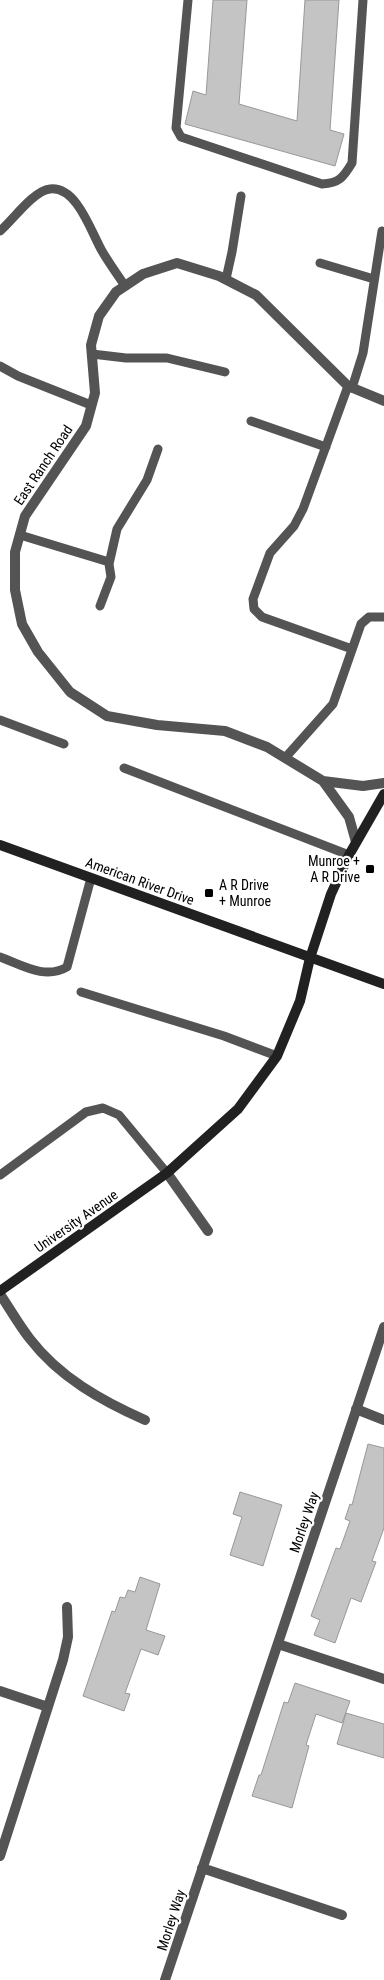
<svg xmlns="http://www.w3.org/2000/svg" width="384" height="1980" viewBox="0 0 384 1980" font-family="'Roboto Condensed',sans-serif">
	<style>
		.building { fill: #c4c4c4; stroke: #989898 }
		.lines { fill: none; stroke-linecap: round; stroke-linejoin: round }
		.lane { stroke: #545454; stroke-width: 9 }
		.street { stroke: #545454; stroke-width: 10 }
		.secondary { stroke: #212121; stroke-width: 10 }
		.poi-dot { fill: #000; stroke: #fff; stroke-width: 2 }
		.labels { text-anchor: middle; stroke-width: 4.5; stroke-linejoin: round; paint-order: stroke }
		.street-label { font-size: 14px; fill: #000; stroke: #fff }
		.poi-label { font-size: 14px; fill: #000; stroke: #fff; text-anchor: end }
	</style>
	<rect width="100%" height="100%" fill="#fff"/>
	<path class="building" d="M213 0H247L239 104 297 121 305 0H339L330 130 344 134 335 166 185 124 193 91 206 95Z
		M368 1444 384 1448V1528L372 1561 376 1562 361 1602 351 1598 335 1643 314 1635 320 1620 311 1616 336 1548 340 1549 350 1521 345 1519 350 1504 352 1505Z
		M240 1492 282 1505 263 1566 230 1555 242 1517 233 1514Z
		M140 1577 160 1584 146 1630 165 1636 158 1655 141 1649 125 1693 130 1694 124 1711 83 1696 112 1611 115 1612 120 1597 125 1598 128 1590 135 1592Z
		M295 1683 350 1701 342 1723 316 1714 306 1745 309 1746 292 1808 252 1796 259 1775H261L284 1702 288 1703Z
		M346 1713 384 1724V1758L337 1744Z"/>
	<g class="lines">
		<path class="lane" d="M188 0 176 128 181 137 322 184C339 183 343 178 352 163L363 0
			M0 231C13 220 33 191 50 189 77 186 91 232 102 251 109 263 117 274 125 286
			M320 263 374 279
			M226 279 232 252 241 196
			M92 354 126 358H167L225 372
			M0 366 18 376 91 405
			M348 386 303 509 294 526 270 553 253 599 254 609 262 617 352 649
			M352 388 363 353 382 231
			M251 421 326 447
			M20 535 109 562
			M100 606 111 577 109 564 117 529 147 480 158 449
			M0 720 64 744
			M285 758 333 704 361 624 369 617H384
			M124 768 349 855
			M0 957C22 965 45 980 67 967L91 878
			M81 992 224 1036 277 1056
			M0 1175 86 1112 103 1108 119 1115 167 1173"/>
		<path class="street" d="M384 401 348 386 256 295 219 276 177 263 143 274 116 292 99 316 91 345 95 393 86 426 25 516 15 552V590L22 624 38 652 70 692 107 716 157 725 225 731 267 747 323 781 363 786 384 783
			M323 781 349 817 356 842
			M167 1173 208 1231
			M0 1294C10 1309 19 1325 30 1339 59 1377 102 1401 145 1420
			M356 1409 384 1420
			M278 1644 384 1679
			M0 1691 48 1707
			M0 1856 63 1660 68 1637 67 1607
			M202 1868 342 1915
			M165 1980 384 1327"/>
		<path class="secondary" d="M0 845 384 984
			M0 1291 167 1173 238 1109 277 1056 300 1001 310 958 331 894 349 855 384 794"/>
	</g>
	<g class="poi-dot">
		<rect x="365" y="864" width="10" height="10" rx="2.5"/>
		<rect x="204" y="888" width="10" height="10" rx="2.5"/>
	</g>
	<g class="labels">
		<g class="street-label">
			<text transform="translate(43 465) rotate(-56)" y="5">East Ranch Road</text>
			<text transform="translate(140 881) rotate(20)" y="5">American River Drive</text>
			<text transform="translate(76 1221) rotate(-35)" y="5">University Avenue</text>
			<text transform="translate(304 1522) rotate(-71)" y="5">Morley Way</text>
			<text transform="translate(171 1920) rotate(-72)" y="5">Morley Way</text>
		</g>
		<g class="poi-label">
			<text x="360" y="866">Munroe +<tspan x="360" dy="16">A R Drive</tspan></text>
			<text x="219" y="890" text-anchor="start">A R Drive<tspan x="219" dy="16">+ Munroe</tspan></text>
		</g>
	</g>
</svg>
